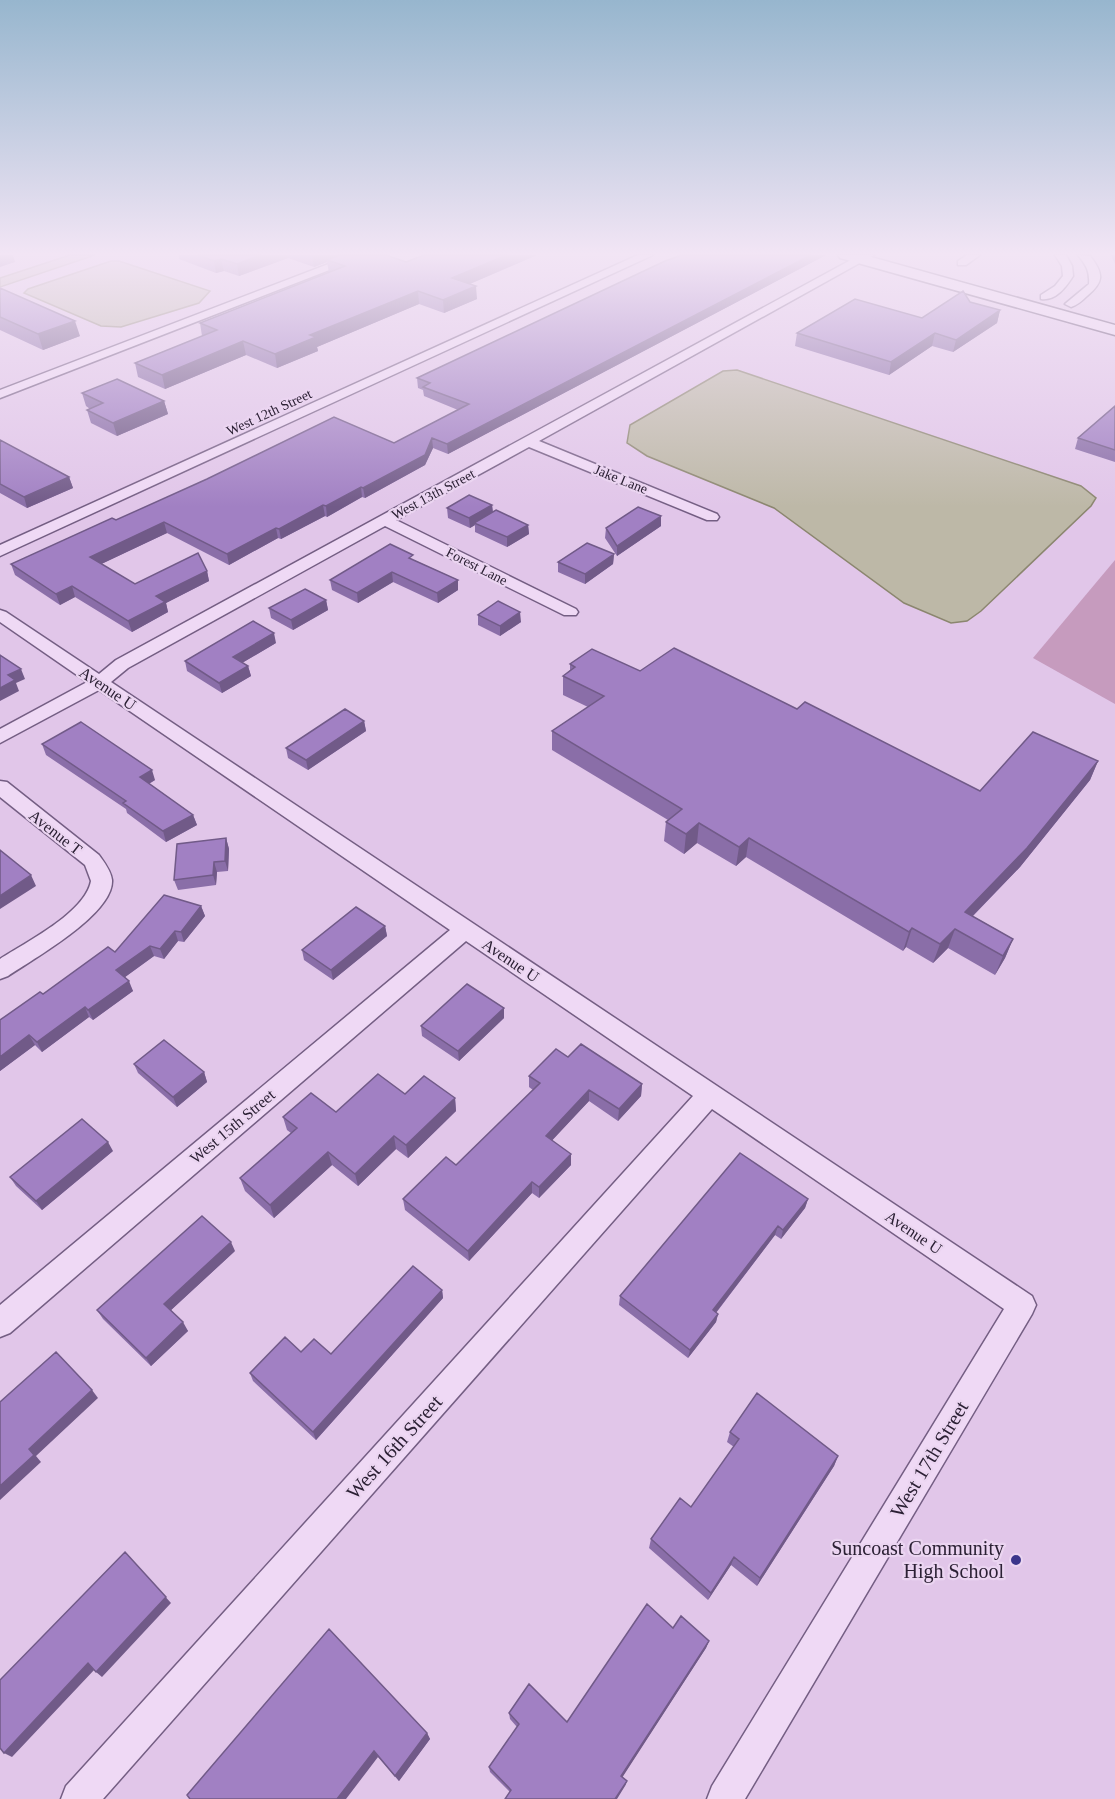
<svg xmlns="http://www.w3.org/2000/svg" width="1115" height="1799" viewBox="0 0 1115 1799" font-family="Georgia,serif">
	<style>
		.green { fill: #c69bbe }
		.water { fill: #bdb8a7; stroke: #8b866f; stroke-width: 1.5 }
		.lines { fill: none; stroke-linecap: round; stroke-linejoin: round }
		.street-casing { stroke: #745e83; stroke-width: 3 }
		.secondary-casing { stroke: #554164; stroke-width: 3 }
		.street { fill: #efd9f5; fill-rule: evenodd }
		.secondary { fill: #efd9f5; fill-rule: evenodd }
		.wall { fill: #8a6ea8 }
		.shaded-wall { fill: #715a88 }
		.building { fill: #a180c3; stroke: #715a88; stroke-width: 1.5 }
		.poi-dot { fill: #3b358b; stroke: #ebd5f1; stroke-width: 2 }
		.labels { text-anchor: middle; stroke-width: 4.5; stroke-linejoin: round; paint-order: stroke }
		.far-street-label { font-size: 14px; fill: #2b2034; stroke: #ebd5f1 }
		.street-label { font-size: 16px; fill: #2b2034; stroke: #ebd5f1 }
		.near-street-label { font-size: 20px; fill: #2b2034; stroke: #ebd5f1 }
		.near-poi-label { font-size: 20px; fill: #2b2034; stroke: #ebd5f1; text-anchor: end }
	</style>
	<rect width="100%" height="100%" fill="#e1c6e9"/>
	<path class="green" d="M1115 560V704L1033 658Z"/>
	<path class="water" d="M70 255H95L0 287V278Z
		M111 261H119L210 291 199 303 121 327 101 326 24 293 28 289Z
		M737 370 1081 486 1096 498 1091 506 981 611 967 621 951 623 904 603 774 508 647 456 627 443 630 425 723 371Z"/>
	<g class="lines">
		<defs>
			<path id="street" d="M352 255H368L0 398V390Z
				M638 255H653L0 556V545Z
				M860 255H874L539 441 717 514 719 517 717 520H707L529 447 396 520 576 609 578 612 576 615H564L385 526 128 668 111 682 1032 1296 1036 1305 1032 1314 745 1799H707L712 1786 1004 1309 712 1109 103 1799H61L66 1786 693 1096 466 941 10 1333 0 1337V1305L450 930 99 690 0 743V729L87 682 0 622V610L6 612 99 674 116 660Z
				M967 255H980L966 265H958V261Z
				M1055 255H1066L1072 266 1073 276C1066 287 1056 301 1041 299V295L1055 286 1063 276 1062 266Z
				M1078 255 1090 256C1104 274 1104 282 1087 296 1082 301 1077 305 1071 307L1065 304 1089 284C1090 271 1086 265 1078 255Z
				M0 781 7 782 99 855C104 862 111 871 112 880 114 914 33 959 8 976L0 979V959C26 942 85 913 91 881L85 865 0 797Z"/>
			<path id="secondary" d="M838 255H864L1115 325V335L840 258Z"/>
		</defs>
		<use href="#street" class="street-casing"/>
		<use href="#secondary" class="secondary-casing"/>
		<use href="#street" class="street"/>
		<use href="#secondary" class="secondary"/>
	</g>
	<path class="wall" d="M179 255H386L406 262 424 255H537L470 284 477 299 444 313 419 304 317 347 318 351 277 368 246 355 165 389 138 377 135 363 202 336 200 323 329 273 327 262 314 267 288 258 239 276 224 271 216 273 179 259Z
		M682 255H826L448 454 433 448 425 465 365 498 362 497 327 517 325 516 281 539 278 538 229 565 167 533 101 564 135 584 207 571 209 581 166 603 168 612 132 632 75 597 60 605 15 575 11 564 116 520 394 443 458 410 424 396 423 390 418 388 417 378Z
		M1111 255H1115V264Z
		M0 288 80 336 43 350 0 330Z
		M970 302 1000 310 997 323 953 352 932 346 889 375 795 346 797 333 922 318Z
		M82 393 164 401 168 414 117 436 91 423 87 410 90 409 86 406Z
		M1115 406V462L1075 449 1078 438Z
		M0 440 69 477 73 488 27 508 0 493Z
		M492 505 493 512 528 525 529 534 507 547 475 532V525L470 528 448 518 447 508Z
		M661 526 617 556 605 538 606 528Z
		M614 554 613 564 585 584 558 572V562Z
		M414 560 458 580V590L438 603 393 582 358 603 332 590 330 580Z
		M326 600 328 610 293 630 271 618 269 608Z
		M478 615 521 622 500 636 478 625Z
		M276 643 242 663 248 666 251 676 222 693 187 671 185 661Z
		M570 664 640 671 797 709 980 791 1098 761 1090 780 1020 867 973 916 1013 939 1005 958 995 975 948 948 933 963 906 947 903 951 746 857 736 866 697 843 684 854 664 841 666 822 668 820 552 750V731L588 707 563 695V676L570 670Z
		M364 721 366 731 308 770 288 758 286 748Z
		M42 744 155 780 149 784 193 815 197 825 166 842 127 813 126 809 46 755Z
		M226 838 229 849 228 871 217 872 216 885 178 890 174 880Z
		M201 906 205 916 184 942 178 941 164 959 154 956 125 977 133 991 93 1020 89 1017 42 1052 35 1045 0 1071V1020L43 994 115 952Z
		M385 926 387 936 333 980 304 960 302 950Z
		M504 1008V1018L459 1061 422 1036 421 1026Z
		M568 1057 642 1084 641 1096 618 1121 589 1101 552 1140 571 1165 539 1198 532 1193 469 1261 405 1210 403 1199 456 1165 533 1090 529 1087V1076Z
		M134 1064 204 1072 207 1082 177 1107 138 1073Z
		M405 1094 455 1098 456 1111 408 1158 396 1149 358 1186 332 1165 274 1218 245 1191 240 1178 291 1133 287 1130 283 1117 336 1112Z
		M113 1151 42 1210 16 1186 10 1177Z
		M808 1199 805 1208 781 1239 775 1235 716 1313 718 1314 716 1322 688 1358 619 1305 620 1296Z
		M235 1251 171 1310 188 1331 151 1366 103 1319 97 1310Z
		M442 1290 443 1298 316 1440 253 1381 250 1373 301 1352 331 1354Z
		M730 1432 838 1456 834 1466 757 1586 731 1565 708 1600 649 1548 651 1539 691 1507 734 1447 727 1442Z
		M673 1628 709 1641 706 1648 622 1777 627 1781 625 1786 510 1792 490 1772 489 1767 517 1727 510 1719 509 1713 567 1722Z
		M427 1733 430 1739 399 1781 378 1757 190 1799Z"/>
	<path class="shaded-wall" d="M0 255H13L15 262 0 267Z
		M261 255H288V258L239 276 237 264Z
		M312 255H345L327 260V262L314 267Z
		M507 255H537L453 291 452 278Z
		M811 255H826L448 454 447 444Z
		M221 259 224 271 216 273 214 261Z
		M476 286 477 299 444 313 443 300Z
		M418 291 419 304 317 347 318 351 277 368 275 354 310 335Z
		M1000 310 997 323 953 352 956 340Z
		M75 321 80 336 43 350 38 334Z
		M935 333 932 346 889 375 891 362Z
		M243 341 246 355 165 389 162 375Z
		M164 401 168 414 117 436 113 423Z
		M432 438 433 448 425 465 365 498 363 488Z
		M69 477 73 488 27 508 24 497Z
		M361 487 362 497 327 517 326 506Z
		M323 505 325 516 281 539 279 529Z
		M492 505 493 515 474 523 475 525 470 528 469 518Z
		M661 516V526L617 556V546Z
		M164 522 167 533 93 568 90 557Z
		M528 525 529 534 507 547V537Z
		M276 528 278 538 229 565 227 554Z
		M614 554 613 564 585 584V574Z
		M207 571 209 581 166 603 168 612 132 632 128 621 156 596Z
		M392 572 393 582 358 603 357 593Z
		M458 580V590L438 603 437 593Z
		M72 586 75 597 60 605 56 594Z
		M326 600 328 610 293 630 291 620Z
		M520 612 521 622 500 636V626Z
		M274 633 276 643 235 667 233 657Z
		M248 666 251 676 222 693 219 683Z
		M21 669 25 679 16 683 19 691 0 701V688L8 675Z
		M364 721 366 731 308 770 306 760Z
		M1098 761 1090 780 1020 867 958 931 965 912Z
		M152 770 155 780 143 787 140 777Z
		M193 815 197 825 166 842 163 831Z
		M699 823 697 843 684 854 686 834Z
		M226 838 229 849 228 871 225 861Z
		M749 838 746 857 736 866 739 847Z
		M214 862 217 872 216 885 213 875Z
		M31 875 36 886 0 909V896Z
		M201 906 205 916 184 942 181 932Z
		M385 926 387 936 333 980 331 970Z
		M912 928 906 947 903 951 909 932Z
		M955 929 948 948 933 963 940 944Z
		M175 931 178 941 164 959 160 949Z
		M1013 939 1005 958 995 975 1003 956Z
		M150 946 154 956 121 980 116 970Z
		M129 981 133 991 93 1020 88 1010Z
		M85 1007 89 1017 42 1052 37 1042Z
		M504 1008V1018L459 1061 458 1051Z
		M29 1035 35 1045 0 1071V1057Z
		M204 1072 207 1082 177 1107 173 1097Z
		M642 1084 641 1096 618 1121 619 1109Z
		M589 1090V1101L546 1147V1136Z
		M455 1098 456 1111 408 1158 406 1145Z
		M394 1136 396 1149 358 1186 355 1174Z
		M108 1142 113 1151 42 1210 36 1201Z
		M328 1152 332 1165 274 1218 270 1205Z
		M571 1154V1165L539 1198V1187Z
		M532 1182V1193L469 1261 468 1251Z
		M808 1199 805 1208 781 1239 783 1230Z
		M778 1226 775 1235 711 1319 713 1310Z
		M231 1242 235 1251 169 1312 164 1304Z
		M442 1290 443 1298 316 1440 313 1432Z
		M718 1314 716 1322 688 1358 690 1350Z
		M183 1322 188 1331 151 1366 146 1358Z
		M92 1390 98 1398 36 1456 41 1462 0 1500V1486L29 1449Z
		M838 1456 834 1466 757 1586 760 1578Z
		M125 1552 171 1603 102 1677 96 1672Z
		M734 1557 731 1565 708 1600 711 1593Z
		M709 1641 706 1648 620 1781 621 1776Z
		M88 1663 95 1669 12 1757 4 1753Z
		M427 1733 430 1739 399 1781 395 1776Z
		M374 1751 378 1757 346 1799H337Z
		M627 1781 625 1786 617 1799H615Z"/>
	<path class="building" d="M198 255H261L237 264 221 259 214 261Z
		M339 255H386L406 262 424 255H507L452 278 476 286 443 300 418 291 310 335 316 337 275 354 243 341 162 375 135 363 217 330 200 323 345 266 327 260Z
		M682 255H811L447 444 432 438 425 455 363 488 361 487 326 506 323 505 279 529 276 528 227 554 164 522 90 557 135 584 198 553 207 571 156 596 165 602 128 621 72 586 56 594 11 564 112 518 116 520 207 479 334 417 394 443 469 404 423 387 430 383 417 378 665 261Z
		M0 288 75 321 38 334 0 317Z
		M963 291 970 302 1000 310 956 340 935 333 891 362 797 333 855 299 922 318Z
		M117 379 164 401 113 423 87 410 103 403 82 393Z
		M1115 406V450L1078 438Z
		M0 440 69 477 24 497 0 484Z
		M469 495 492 505 469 518 447 508Z
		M638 507 661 516 617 546 606 528Z
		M496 510 528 525 507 537 474 523Z
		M587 543 614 554 585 574 558 562Z
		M390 544 413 555 409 558 458 580 437 593 392 572 357 593 330 580Z
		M305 589 326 600 291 620 269 608Z
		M498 601 520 612 500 626 478 615Z
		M253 621 274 633 233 657 248 666 219 683 185 661Z
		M674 648 797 709 805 702 980 791 1033 732 1098 761 1027 848 965 912 1013 939 1003 956 955 929 940 944 912 928 909 932 749 838 739 847 699 823 686 834 666 822 682 809 552 731 604 696 563 676 575 667 570 664 592 649 640 671Z
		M0 655 21 669 8 675 15 680 0 688Z
		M345 709 364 721 306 760 286 748Z
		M81 722 152 770 140 777 193 815 163 831 123 803 126 801 42 744Z
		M226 838 225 861 214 862 213 875 174 880 177 844Z
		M0 850 31 875 0 896Z
		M164 895 201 906 181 932 175 931 160 949 150 946 116 970 129 981 88 1010 85 1007 37 1042 29 1035 0 1057V1020L40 992 43 994 108 947 115 952Z
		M356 907 385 926 331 970 302 950Z
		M467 984 504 1008 458 1051 421 1026Z
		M164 1040 204 1072 173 1097 134 1064Z
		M581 1044 642 1084 619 1109 589 1090 546 1136 571 1154 539 1187 532 1182 468 1251 403 1199 446 1157 456 1165 540 1083 529 1076 556 1049 568 1057Z
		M378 1074 405 1094 424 1076 455 1098 406 1145 394 1136 355 1174 328 1152 270 1205 240 1178 297 1128 283 1117 311 1093 336 1112Z
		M82 1119 108 1142 36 1201 10 1177Z
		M740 1153 808 1199 783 1230 778 1226 713 1310 718 1314 690 1350 620 1296Z
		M202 1216 231 1242 164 1304 183 1322 146 1358 97 1310Z
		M413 1266 442 1290 313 1432 250 1373 285 1337 301 1352 314 1339 331 1354Z
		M56 1352 92 1390 29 1449 34 1455 0 1486V1402Z
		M757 1393 838 1456 760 1578 734 1557 711 1593 651 1539 680 1498 691 1507 739 1439 730 1432Z
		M125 1552 166 1597 96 1672 88 1663 4 1753 0 1748V1680Z
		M647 1604 673 1628 681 1616 709 1641 621 1776 627 1781 615 1799H505L511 1790 489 1767 519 1724 509 1713 529 1684 567 1722Z
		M329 1629 427 1733 395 1776 374 1751 337 1799H190L187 1795Z"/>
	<linearGradient id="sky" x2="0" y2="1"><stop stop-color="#97b6ce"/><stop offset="0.5" stop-color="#f2e5f5"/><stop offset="1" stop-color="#f2e5f5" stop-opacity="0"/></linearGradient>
	<rect width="1115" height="507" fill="url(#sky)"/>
	<circle class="poi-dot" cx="1016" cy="1560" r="6"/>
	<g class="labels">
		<g class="far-street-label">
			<text transform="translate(269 412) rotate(-25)" y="5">West 12th Street</text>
			<text transform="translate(621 479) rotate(22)" y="5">Jake Lane</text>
			<text transform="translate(433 494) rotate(-28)" y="5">West 13th Street</text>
			<text transform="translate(477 566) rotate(27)" y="5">Forest Lane</text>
		</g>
		<g class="street-label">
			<text transform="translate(108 688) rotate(34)" y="6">Avenue U</text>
			<text transform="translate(56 832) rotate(38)" y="6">Avenue T</text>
			<text transform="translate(511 960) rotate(34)" y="6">Avenue U</text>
			<text transform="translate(232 1126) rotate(-40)" y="6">West 15th Street</text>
			<text transform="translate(914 1232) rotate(34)" y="6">Avenue U</text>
		</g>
		<g class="near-street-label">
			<text transform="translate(394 1447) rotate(-48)" y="7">West 16th Street</text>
			<text transform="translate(929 1459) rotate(-59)" y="7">West 17th Street</text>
		</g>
		<g class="near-poi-label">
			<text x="1004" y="1555">Suncoast Community<tspan x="1004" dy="23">High School</tspan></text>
		</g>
	</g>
</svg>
